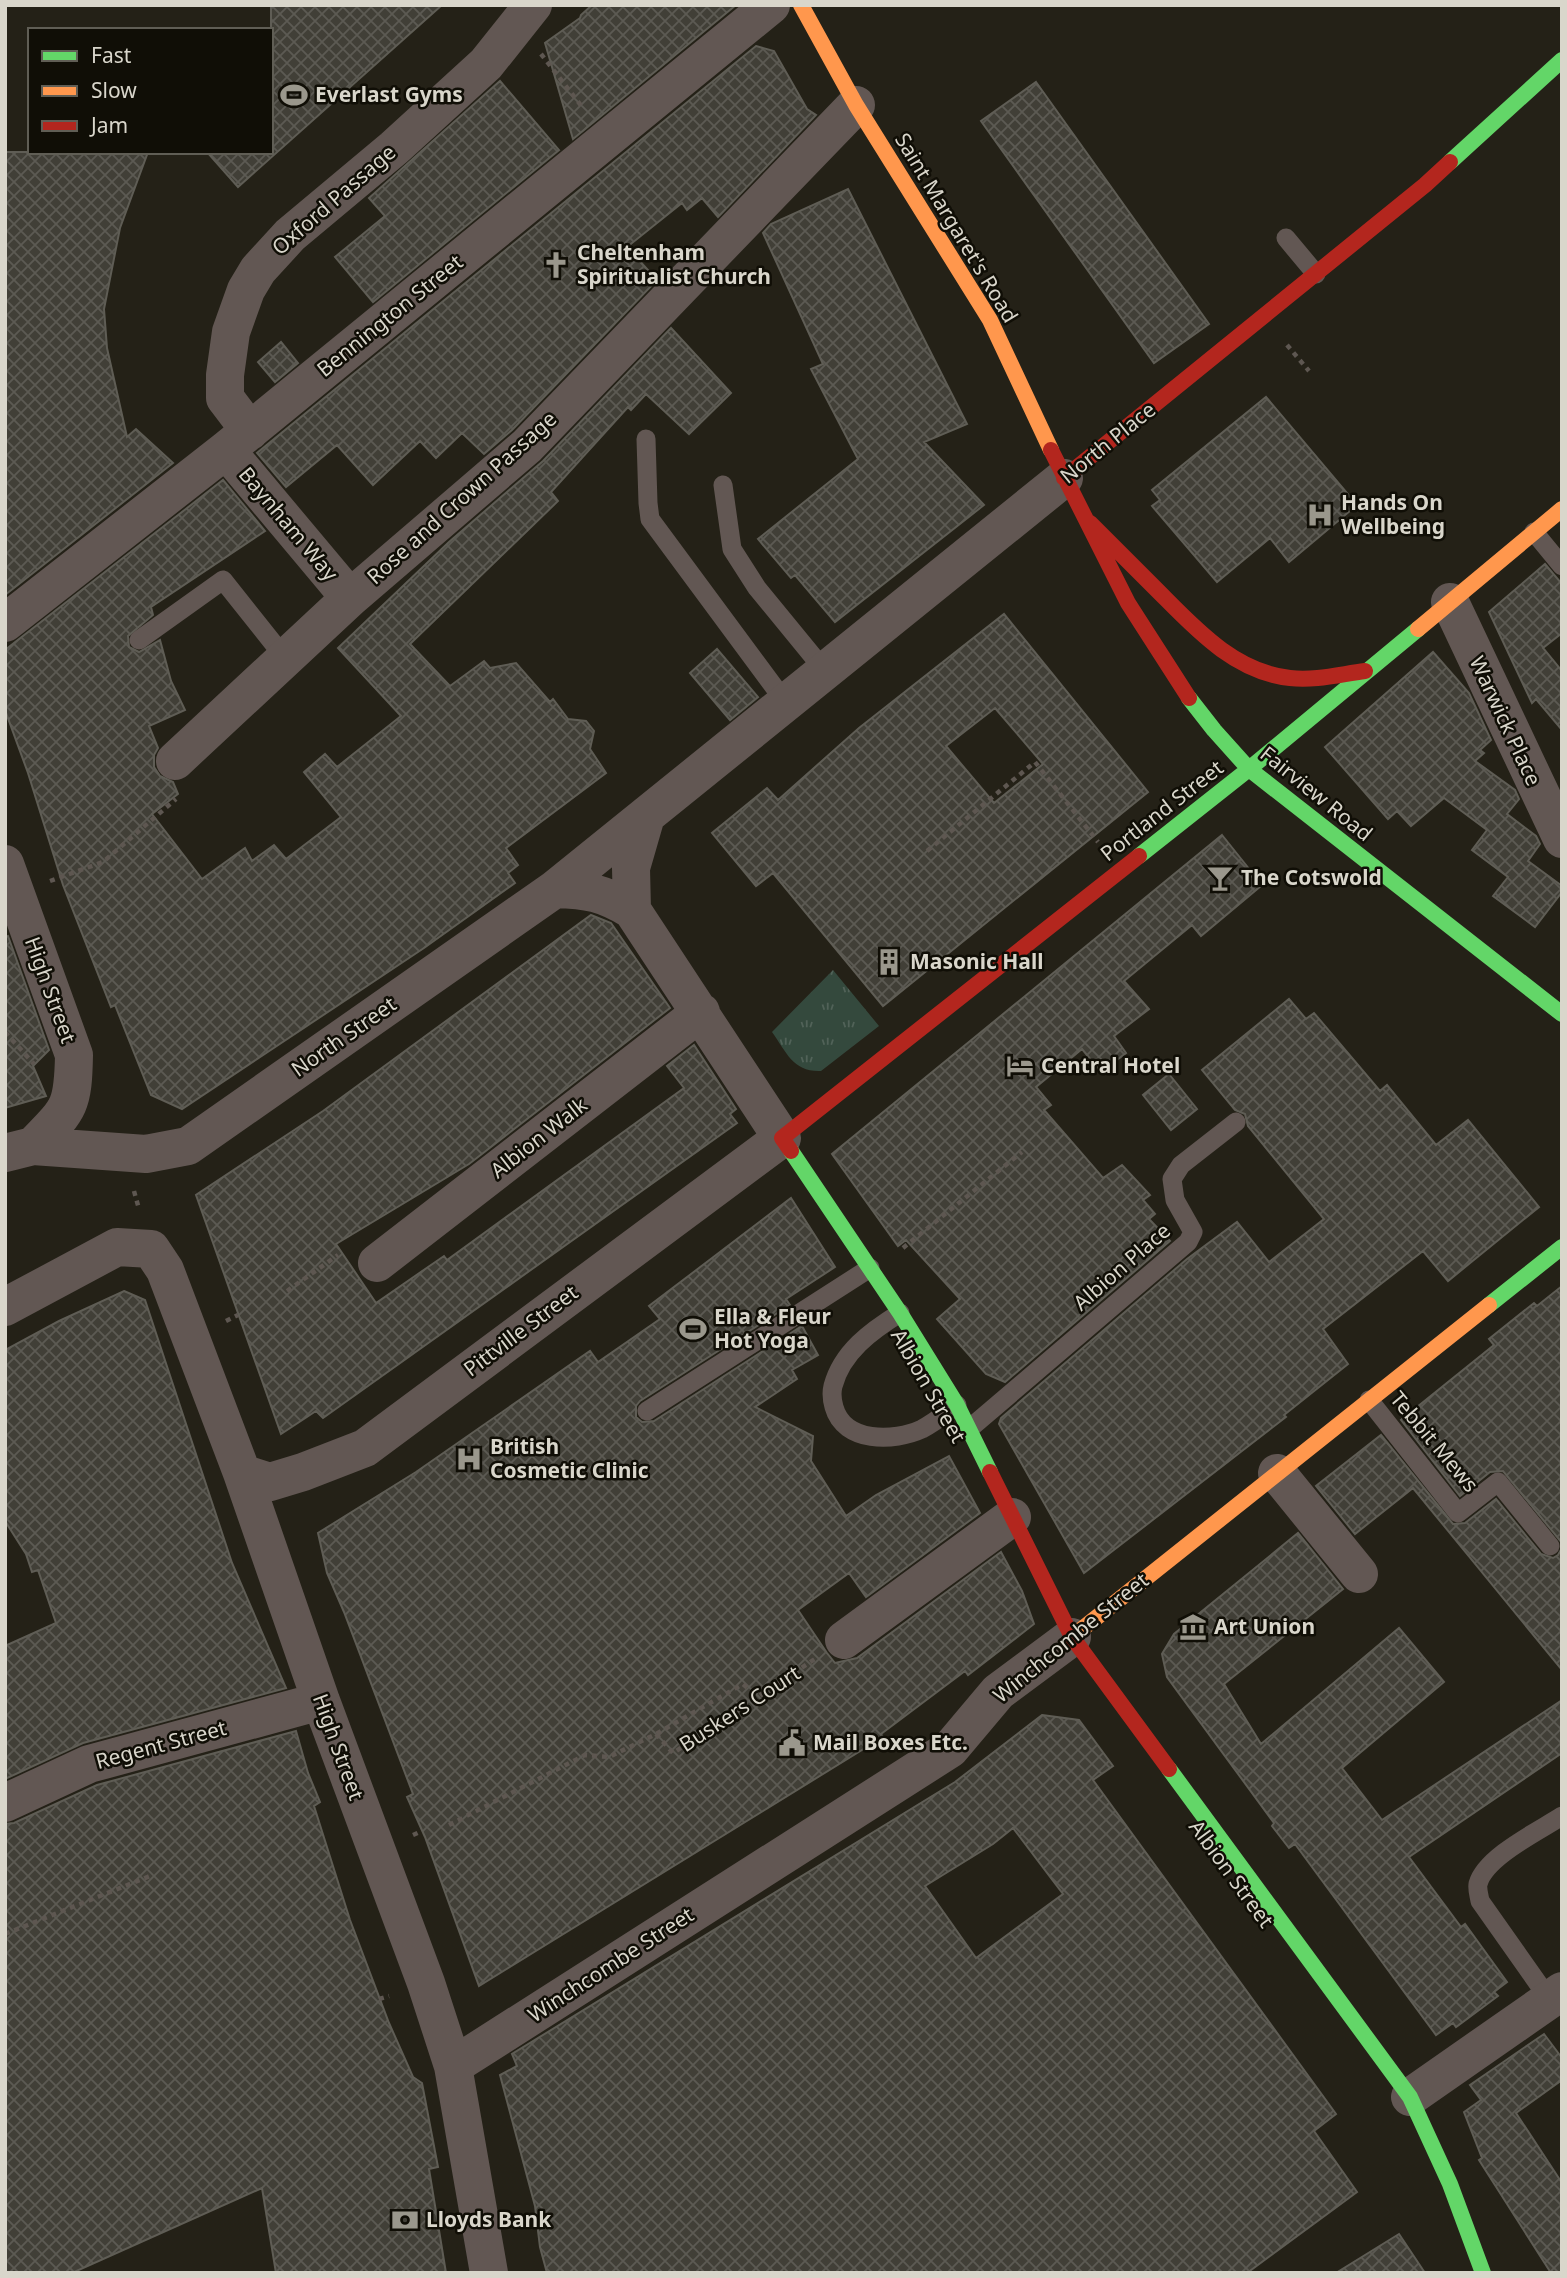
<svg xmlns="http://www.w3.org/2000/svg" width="1567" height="2278" viewBox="0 0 1567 2278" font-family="'Noto Sans',sans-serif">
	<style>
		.grass { fill: url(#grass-tufts) }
		.building { fill: url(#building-cross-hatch); stroke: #5f5d55; stroke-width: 2; fill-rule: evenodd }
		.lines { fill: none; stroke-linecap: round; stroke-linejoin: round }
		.path { stroke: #5e5751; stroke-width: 4.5; stroke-dasharray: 5 5; stroke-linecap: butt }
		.lane { stroke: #625753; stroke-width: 19 }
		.street { stroke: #625753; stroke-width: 38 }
		.fast { stroke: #63d668; stroke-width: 16 }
		.slow { stroke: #ff974d; stroke-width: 16 }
		.jam { stroke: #b3261e; stroke-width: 16 }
		.labels { text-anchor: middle; stroke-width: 5; stroke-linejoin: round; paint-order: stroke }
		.poi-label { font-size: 21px; font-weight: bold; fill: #d9d6cb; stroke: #100e06; text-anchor: start }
		.street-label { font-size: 21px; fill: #d9d6cb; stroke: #100e06 }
	</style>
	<defs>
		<pattern id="grass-tufts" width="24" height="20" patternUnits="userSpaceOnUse" patternTransform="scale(1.75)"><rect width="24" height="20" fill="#34493d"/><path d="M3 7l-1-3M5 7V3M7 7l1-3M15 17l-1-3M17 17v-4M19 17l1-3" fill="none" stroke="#516258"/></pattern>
		<pattern id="building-cross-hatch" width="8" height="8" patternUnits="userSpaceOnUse" patternTransform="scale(1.75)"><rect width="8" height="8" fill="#413f37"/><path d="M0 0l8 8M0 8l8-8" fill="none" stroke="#5c5a53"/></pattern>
	</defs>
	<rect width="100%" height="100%" fill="#242117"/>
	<path class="grass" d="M833 970 879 1026 821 1071C793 1072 787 1053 772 1032Z"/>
	<path class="building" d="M271 5H442L238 187 207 152H271Z
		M592 5H736L573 139 545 43 580 18 581 15Z
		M756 46 774 51 807 109 816 115 718 217 702 198 687 210 682 203 627 247 657 280 512 430 484 454 462 433 436 458 420 441 373 485 337 445 286 487 257 453Z
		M500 81 559 150 373 302 335 257 385 216 369 198Z
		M1036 82 1209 324 1154 363 981 121Z
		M5 152H148L120 228 104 309 107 348 127 437 136 429 173 463 5 595Z
		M848 189 967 424 924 442 984 505 835 622 795 575 791 578 758 539 858 459 811 369 823 364 763 233 771 224Z
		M671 328 731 393 689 434 646 394 631 410 628 407 551 492 558 501 410 644 450 686 484 661 490 668 516 663 550 702 553 699 568 719 586 721 594 731 590 749 606 773 506 848 518 865 508 873 515 883 424 948 182 1109 151 1095 115 1005 111 1007 63 885 28 773 5 710V650L223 480 265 531 151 607 153 615 128 636 129 647 139 652 160 640 171 681 185 710 149 726 158 748 154 755V767L160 776 173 782 178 794 152 814 202 879 245 848 252 861 274 845 286 859 341 817 304 772 325 754 337 767 401 716 338 648 449 542 543 461Z
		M281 342 298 363 275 382 258 362Z
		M1266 397 1357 505 1289 562 1270 538 1217 582 1152 506 1160 500 1152 490Z
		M1545 564 1562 584V633L1543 648 1562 671V730L1536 699 1532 703 1489 612Z
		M1004 614 1148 792 883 1006 773 873 756 886 712 833 767 788 778 800 859 728ZM995 708 1043 764 994 803 946 746Z
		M717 649 758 697 730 720 690 673Z
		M1433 652 1469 693 1491 740 1480 750 1484 753 1475 761 1515 790 1519 799 1507 814 1536 836 1540 844 1528 861 1562 886V892L1535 927 1493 896 1508 877 1472 850 1487 830 1444 798 1411 826 1397 811 1388 819 1325 747Z
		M1222 835 1262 885 1201 936 1192 925 1124 981 1149 1009 1114 1036 1126 1053 1101 1072 1082 1049 1036 1087 1051 1105 1044 1110 1103 1178 1122 1165 1150 1195 1143 1200 1155 1214 1149 1219 1170 1241 1005 1382 986 1374 937 1319 960 1299 906 1240 898 1246 832 1154Z
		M591 915 611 923 670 1008 469 1164 336 1244 376 1303 444 1256 447 1260 684 1088 667 1066 694 1045 736 1109 730 1114 737 1123 323 1418 316 1411 281 1434 196 1195 323 1111Z
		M8 936 49 1050 33 1066 46 1096 5 1108V937Z
		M1289 999 1306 1019 1314 1013 1380 1091 1387 1085 1436 1145 1468 1120 1539 1207 1448 1281 1423 1251 1323 1329 1348 1364 1284 1415 1286 1417 1084 1573 999 1424 1001 1418 1187 1259 1237 1222 1269 1262 1324 1219 1248 1126 1245 1114 1235 1110 1202 1070Z
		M1169 1074 1197 1109 1171 1130 1143 1095Z
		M791 1198 835 1267 786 1299 790 1305 640 1401 636 1406V1417L642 1422 654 1421 802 1326 818 1355 792 1370 797 1379 755 1407 813 1436 811 1461 846 1516 876 1495 949 1456 980 1513 866 1597 849 1573 798 1610 827 1653 835 1663 857 1658 1001 1552 1022 1591 1034 1624 968 1675 965 1671 881 1734 883 1737 479 1986 425 1837 407 1797 413 1794 344 1612 327 1573 318 1533 416 1472 590 1351 598 1362 660 1319 649 1306Z
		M1562 1286V1543L1503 1471 1490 1472 1460 1496 1401 1420 1494 1345 1489 1339 1534 1303 1537 1306Z
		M124 1291 145 1300 232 1563 286 1688 83 1743 5 1779V1646L56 1623 38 1570 32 1572 26 1554 5 1521V1350L59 1321Z
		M1381 1435 1453 1524 1465 1523 1496 1499 1541 1554 1553 1558 1558 1555 1562 1548V1670L1413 1488 1355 1534 1316 1486Z
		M1298 1533 1343 1589 1224 1684 1261 1744 1399 1628 1444 1682 1342 1768 1382 1820 1562 1700V1753L1409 1857 1461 1927 1465 1924 1507 1982 1494 1992 1498 1996 1456 2027 1453 2023 1436 2035 1295 1844 1289 1848 1272 1826 1274 1823 1167 1677 1162 1654 1174 1634Z
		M1042 1715 1079 1720 1113 1766 1093 1780 1336 2114 1314 2131 1357 2192 1247 2273H547L540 2247 535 2206 500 2075 517 2066 512 2054 955 1782ZM1013 1828 1063 1894 976 1958 925 1886 993 1844Z
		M296 1731 308 1773 320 1802 314 1806 350 1920 389 2023 413 2077 422 2083 438 2167 429 2169 446 2273H276L262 2188 72 2273H5V1824L14 1823 97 1785Z
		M1544 2034 1562 2058V2080L1516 2113 1562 2183V2273H1551L1479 2160 1482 2158 1464 2112 1481 2100 1470 2085Z
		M1399 2234 1425 2273H1336Z"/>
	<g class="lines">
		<path class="path" d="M541 54 583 108
			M1287 345 1309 371
			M927 851 1035 762 1098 842
			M50 881 103 862 176 799
			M5 1032 34 1064
			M134 1191 139 1209
			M903 1248 1022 1152
			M287 1291 338 1255
			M226 1321 238 1315
			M656 1734 673 1753 815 1659
			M449 1825 585 1755 609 1757 656 1734 743 1684 758 1697
			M413 1835 422 1831
			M5 1934 150 1876
			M379 1999 389 1996"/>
		<path class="lane" d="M1286 238 1316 274
			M646 439 648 503 650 519 786 703
			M723 485 732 549 757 588 825 671
			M1534 532 1562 566
			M139 640 223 580 285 658
			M900 1313C871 1331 842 1352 833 1386 831 1394 832 1400 834 1407 844 1443 894 1442 922 1429 934 1423 946 1413 957 1405
			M1369 1400 1458 1513 1498 1482 1550 1546
			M647 1411 870 1268
			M969 1429 1188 1242 1193 1232 1175 1200 1172 1179 1181 1165 1236 1122
			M1549 1999 1480 1901C1479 1895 1477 1889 1478 1884 1485 1857 1539 1831 1562 1816"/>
		<path class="street" d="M250 431 225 398V375L231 332 246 290 258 270 290 235 394 148 486 64 533 5
			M226 450 350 598
			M1450 602 1562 839
			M5 623 226 450 771 5
			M175 761 350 598 527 446 856 105
			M5 864 74 1055C73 1108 69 1109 33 1146
			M632 910 631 868 646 816
			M5 1153 33 1146 146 1154 188 1146 555 889 1064 478
			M377 1263 701 1012
			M5 1307 117 1247 151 1249 165 1270 242 1473 321 1701 426 1983 453 2066 489 2273
			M242 1473 270 1482 303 1472 365 1448 782 1138 632 910C603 893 589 890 555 889
			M1277 1473 1359 1574
			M844 1640 1012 1517
			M5 1803 89 1764 321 1701
			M453 2066 950 1749 998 1692 1072 1637
			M1410 2097 1562 1991"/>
		<path class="fast" d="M1450 162 1562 60
			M1189 698 1214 730 1249 769 1562 1014
			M1139 856 1249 769 1418 629
			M791 1151 900 1313 957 1405 990 1472
			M1489 1305 1562 1247
			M1169 1769 1410 2097 1450 2184 1483 2273"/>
		<path class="slow" d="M801 5 856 105 990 320 1051 450
			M1418 629 1562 509
			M1072 1637 1489 1305"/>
		<path class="jam" d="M1051 450 1128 603 1189 698
			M1064 478 1425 185 1450 162
			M1090 523C1112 545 1133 566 1155 588 1193 626 1233 672 1290 678 1315 681 1341 674 1365 671
			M791 1151 782 1138 1139 856
			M990 1472 1072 1637 1169 1769"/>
	</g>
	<defs>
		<symbol id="stadium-bare" viewBox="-9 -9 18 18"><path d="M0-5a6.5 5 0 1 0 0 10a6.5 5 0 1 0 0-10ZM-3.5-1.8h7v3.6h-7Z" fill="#9a978c" stroke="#100e06" stroke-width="2.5" paint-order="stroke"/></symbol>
		<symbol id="church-bare" viewBox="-9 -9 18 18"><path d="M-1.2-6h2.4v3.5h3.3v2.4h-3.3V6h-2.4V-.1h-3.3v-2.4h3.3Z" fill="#9a978c" stroke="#100e06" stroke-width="2.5" paint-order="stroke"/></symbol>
		<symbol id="hospital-bare" viewBox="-9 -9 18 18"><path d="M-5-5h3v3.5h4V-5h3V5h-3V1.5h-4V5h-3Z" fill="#9a978c" stroke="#100e06" stroke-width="2.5" paint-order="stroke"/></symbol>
		<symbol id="bar-bare" viewBox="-9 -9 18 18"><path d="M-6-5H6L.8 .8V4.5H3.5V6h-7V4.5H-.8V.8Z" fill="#9a978c" stroke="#100e06" stroke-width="2.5" paint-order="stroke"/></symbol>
		<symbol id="building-bare" viewBox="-9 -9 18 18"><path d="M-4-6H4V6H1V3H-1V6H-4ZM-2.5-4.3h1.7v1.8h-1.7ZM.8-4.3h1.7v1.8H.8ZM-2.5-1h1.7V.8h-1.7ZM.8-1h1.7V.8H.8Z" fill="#9a978c" stroke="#100e06" stroke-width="2.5" paint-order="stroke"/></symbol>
		<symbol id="hotel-bare" viewBox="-9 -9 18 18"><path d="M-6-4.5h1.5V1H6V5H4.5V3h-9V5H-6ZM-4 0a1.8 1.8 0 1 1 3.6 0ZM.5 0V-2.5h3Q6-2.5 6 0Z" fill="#9a978c" stroke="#100e06" stroke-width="2.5" paint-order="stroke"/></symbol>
		<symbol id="museum-bare" viewBox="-9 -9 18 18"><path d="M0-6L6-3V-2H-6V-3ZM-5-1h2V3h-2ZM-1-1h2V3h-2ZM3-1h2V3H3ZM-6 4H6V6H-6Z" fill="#9a978c" stroke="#100e06" stroke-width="2.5" paint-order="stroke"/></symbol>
		<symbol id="civic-bare" viewBox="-9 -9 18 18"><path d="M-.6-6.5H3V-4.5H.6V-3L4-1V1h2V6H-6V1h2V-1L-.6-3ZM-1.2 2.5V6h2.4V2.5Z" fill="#9a978c" stroke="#100e06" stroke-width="2.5" paint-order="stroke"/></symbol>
		<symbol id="bank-bare" viewBox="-9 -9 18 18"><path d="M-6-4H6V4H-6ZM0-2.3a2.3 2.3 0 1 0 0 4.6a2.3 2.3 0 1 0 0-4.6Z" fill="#9a978c" stroke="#100e06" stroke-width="2.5" paint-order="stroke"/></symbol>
	</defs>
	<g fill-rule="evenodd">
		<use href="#stadium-bare" x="275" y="76" width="38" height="38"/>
		<use href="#church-bare" x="537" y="246" width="38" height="38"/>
		<use href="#hospital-bare" x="1301" y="496" width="38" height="38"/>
		<use href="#bar-bare" x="1201" y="859" width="38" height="38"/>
		<use href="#building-bare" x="870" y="943" width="38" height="38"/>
		<use href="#hotel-bare" x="1001" y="1047" width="38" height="38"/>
		<use href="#stadium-bare" x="674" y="1310" width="38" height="38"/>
		<use href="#hospital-bare" x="450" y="1440" width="38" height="38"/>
		<use href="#museum-bare" x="1174" y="1608" width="38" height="38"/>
		<use href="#civic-bare" x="773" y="1724" width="38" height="38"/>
		<use href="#bank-bare" x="386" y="2201" width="38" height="38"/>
	</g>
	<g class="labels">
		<g class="poi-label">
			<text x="315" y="102">Everlast Gyms</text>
			<text x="577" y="260">Cheltenham<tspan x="577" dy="24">Spiritualist Church</tspan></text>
			<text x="1341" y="510">Hands On<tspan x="1341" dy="24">Wellbeing</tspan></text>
			<text x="1241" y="885">The Cotswold</text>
			<text x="910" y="969">Masonic Hall</text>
			<text x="1041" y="1073">Central Hotel</text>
			<text x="714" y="1324">Ella &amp; Fleur<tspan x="714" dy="24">Hot Yoga</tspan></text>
			<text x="490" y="1454">British<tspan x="490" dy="24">Cosmetic Clinic</tspan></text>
			<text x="1214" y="1634">Art Union</text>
			<text x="813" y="1750">Mail Boxes Etc.</text>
			<text x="426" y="2227">Lloyds Bank</text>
		</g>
		<g class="street-label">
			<text transform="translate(334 200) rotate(-41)" y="7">Oxford Passage</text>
			<text transform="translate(956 228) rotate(59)" y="7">Saint Margaret's Road</text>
			<text transform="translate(390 316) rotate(-39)" y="7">Bennington Street</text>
			<text transform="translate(1108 443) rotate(-39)" y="7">North Place</text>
			<text transform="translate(462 498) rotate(-42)" y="7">Rose and Crown Passage</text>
			<text transform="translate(288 524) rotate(50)" y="7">Baynham Way</text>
			<text transform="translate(1505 721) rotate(65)" y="7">Warwick Place</text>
			<text transform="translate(1316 794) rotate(39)" y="7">Fairview Road</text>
			<text transform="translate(1162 811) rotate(-38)" y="7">Portland Street</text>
			<text transform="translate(50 990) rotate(70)" y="7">High Street</text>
			<text transform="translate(344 1037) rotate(-35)" y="7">North Street</text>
			<text transform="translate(539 1138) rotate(-38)" y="7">Albion Walk</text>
			<text transform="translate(1122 1267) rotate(-41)" y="7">Albion Place</text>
			<text transform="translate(521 1331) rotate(-37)" y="7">Pittville Street</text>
			<text transform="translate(928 1386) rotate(60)" y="7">Albion Street</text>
			<text transform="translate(1434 1442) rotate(50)" y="7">Tebbit Mews</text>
			<text transform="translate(1071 1638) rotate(-39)" y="7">Winchcombe Street</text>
			<text transform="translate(740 1709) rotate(-33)" y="7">Buskers Court</text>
			<text transform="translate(161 1745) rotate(-15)" y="7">Regent Street</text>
			<text transform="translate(338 1747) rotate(70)" y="7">High Street</text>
			<text transform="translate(1231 1874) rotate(54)" y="7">Albion Street</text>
			<text transform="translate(611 1965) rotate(-33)" y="7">Winchcombe Street</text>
		</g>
	</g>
	<rect width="1567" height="2278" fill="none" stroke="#d9d6cb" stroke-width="14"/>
	<rect x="28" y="28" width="245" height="126" fill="#100e06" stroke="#605e55" stroke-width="2"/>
	<rect x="42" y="51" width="35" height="10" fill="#63d668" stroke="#605e55" stroke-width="2"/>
	<text x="91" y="63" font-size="21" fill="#d9d6cb">Fast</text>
	<rect x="42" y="86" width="35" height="10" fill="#ff974d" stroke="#605e55" stroke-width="2"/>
	<text x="91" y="98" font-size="21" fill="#d9d6cb">Slow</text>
	<rect x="42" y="121" width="35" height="10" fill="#b3261e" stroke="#605e55" stroke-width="2"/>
	<text x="91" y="133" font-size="21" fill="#d9d6cb">Jam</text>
</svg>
